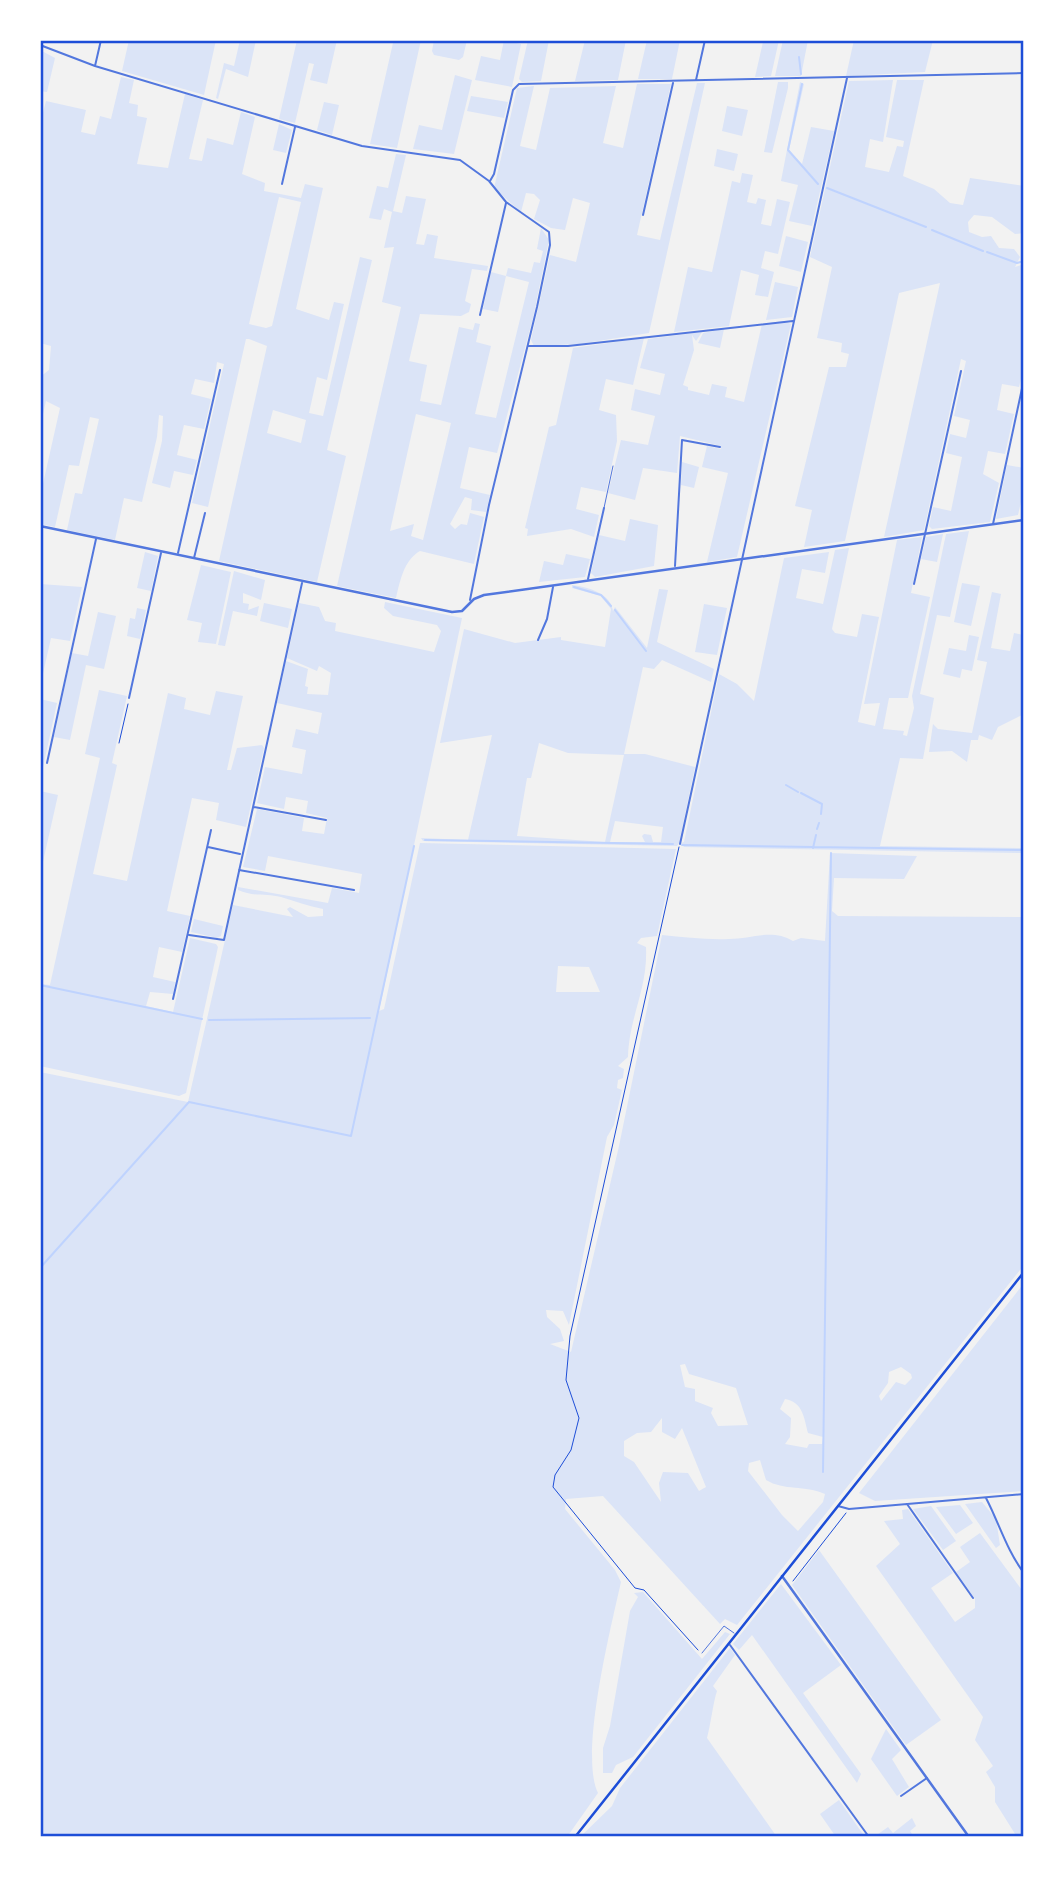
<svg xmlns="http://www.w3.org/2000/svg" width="1064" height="1877" viewBox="0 0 1064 1877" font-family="Poppins,sans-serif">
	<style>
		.green { fill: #dbe4f7; fill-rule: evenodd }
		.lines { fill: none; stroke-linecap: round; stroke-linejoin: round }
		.stream { stroke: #bfd3fe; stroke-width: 2 }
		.path { stroke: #1d4ed8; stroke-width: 1 }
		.service { stroke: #5277de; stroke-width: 1 }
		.minor { stroke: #5277de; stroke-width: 2 }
		.tertiary { stroke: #5277de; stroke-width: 2.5 }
		.secondary { stroke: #1d4ed8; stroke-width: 2.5 }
		.neatline { fill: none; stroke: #1d4ed8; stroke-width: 2.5 }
	</style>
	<rect width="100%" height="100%" fill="#f2f2f2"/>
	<path class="green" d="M129 40H216L204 95 122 71Z
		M240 40H256L248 77 226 69 218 99 216 98 224 63 234 66Z
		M297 40H337L327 84 310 80 314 64 309 63 295 123 279 119Z
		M365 40H421L397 148 370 144 393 43Z
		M434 40H467L463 57 459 60 434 55 432 51Z
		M504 40 521 44 512 87 475 80 481 56 500 60Z
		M528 40H549L541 81 522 82 519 79Z
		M585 40H626L618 80 575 81Z
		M647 40H680L672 79H638Z
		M756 40H779L771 76 755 77 763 42Z
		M783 40H808L801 76H775Z
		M854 40H933L925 72 846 76Z
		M40 50 55 58 47 92 40 91Z
		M455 75 472 80 454 154 413 149 419 125 442 130Z
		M121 77 134 80 129 103 138 105 137 116 147 118 137 164 168 168 185 94 203 100 189 159 202 161 207 138 233 145 241 112 255 117 242 174 265 183 264 191 301 198 305 184 323 188 296 309 329 320 334 302 344 304 327 380 317 377 309 413 323 416 360 257 372 260 327 450 346 456 317 582 219 561 267 346 249 339H246L208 507 192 503 224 364 217 362 214 383 195 379 191 394 211 399 204 429 184 425 177 455 197 460 193 475 174 471 170 488 152 483 162 441 163 416 159 415 157 437 142 502 124 498 115 540 67 530 75 493 82 494 99 419 90 417 79 466 69 465 55 527 40 524V497L60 408 46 401 40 427V377L49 370 51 346 40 343V124L46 101 86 110 81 132 95 135 100 116 111 119ZM279 197 301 202 272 326 266 328 249 324ZM273 410 306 420 301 443 267 433Z
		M893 80 883 142 870 139 865 167 889 172 897 146 903 147 904 141 886 137 897 80H924L903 176 934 189 950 203 963 205 970 178 1024 186V233L1015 234 992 217 974 215 968 222 969 232 982 237 991 236 999 248 1014 249 1020 257 1015 267 1024 264V367L1019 387 1002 384 997 410 1014 414 1005 454 988 451 983 474 999 483 990 522 932 529 929 526 933 507 951 511 962 457 946 453 950 434 966 438 970 420 954 416 966 361 961 359 924 530 884 537 940 283 899 293 845 541 804 547 812 510 795 506 829 367H846L849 354 841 352 842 343 817 338 832 267 810 257 849 81Z
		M778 82H788V88L772 153 764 152Z
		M800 82 804 84 789 150 802 164 811 127 834 131 812 226 789 221 798 185 781 181Z
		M697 83H705L649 333 579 344 534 346 531 340 550 255 576 262 590 203 573 198 565 230 551 228 534 219 540 200 534 194 526 193 521 212 494 188 517 88 534 86 520 146 536 150 550 88 616 86 603 143 623 148 637 84H671L637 235 660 240Z
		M471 96 508 102 504 118 467 111Z
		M324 102 339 105 332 135 317 130Z
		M727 106 748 110 742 136 722 131Z
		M279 124 292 130 286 153 273 150Z
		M717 149 738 154 734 171 714 166Z
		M396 154 406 155 393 211 402 213 406 196 426 199 416 244 424 245 427 234 438 236 434 258 488 266 487 271 472 269 465 301 471 304 469 312 461 316 420 314 409 361 427 365 420 401 441 405 459 327 473 330 475 323 480 324 476 342 491 346 475 414 496 418 529 282 506 276 498 312 483 309 491 272 506 276 508 268 531 273 534 262 540 263 543 251 537 249 541 228 549 240 533 318 497 453 469 447 460 488 490 495 486 512 471 510 472 499 465 497 450 524 455 529 461 524 467 525 470 513 484 517 474 564 420 551C404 560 400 581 396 598L337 586 401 307 382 302 394 247 384 248 392 212 384 209 381 220 369 218 377 186 388 188ZM416 414 451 423 423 540 411 536 414 524 390 531Z
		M742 173 753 175 747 202 756 204 758 198 766 200 761 224 771 226 777 199 790 202 778 254 765 251 761 268 774 272 768 297 755 295 759 275 741 270 729 326 674 332 688 267 712 272 732 181 740 183Z
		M786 236 808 242 801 272 779 266Z
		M775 282 798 287 792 317 766 320Z
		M784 321 791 324 737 557 707 562 728 473 702 467 707 446 721 449V446L680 436 677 473 643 468 635 500 608 493 621 440 648 445 655 416 631 410 635 389 660 395 665 374 640 368 648 339 702 332 696 341 692 335 694 350 683 385 688 387V390L709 395 712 384 727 387 725 397 744 402 762 324Z
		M724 329 720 348 698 343 703 333Z
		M644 338 633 385 606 379 599 410 616 415 617 441 606 492 581 487 576 509 599 515 594 537 571 529 527 536 528 529 525 528 549 427 556 425 573 348Z
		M682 462 699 467 694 488 681 485Z
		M1007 465 1024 468V489L1018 515 996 519Z
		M630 519 658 525 654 566 595 577 591 573 599 535 625 541Z
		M969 531 950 617 937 615 920 694 934 698 923 759 900 758 880 846 1024 848V1265L737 1625 725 1619 720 1624 603 1496 566 1499 565 1509 615 1570 621 1582C611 1627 579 1755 598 1793L567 1837H40V1072L188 1102 233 905 293 917 287 909 290 907 308 917 323 916V909C308 906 295 901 281 897 266 893 253 897 238 890V887L328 903 332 888 359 893 362 874 268 856 265 871 243 867 257 809 304 818 302 831 324 834 327 818 306 813 308 801 286 797 284 809 257 803 265 767 302 774 306 750 292 747 296 729 318 734 322 713 277 703 286 661 308 669 305 686 308 687 307 694 328 695 331 673 319 666 317 671 287 658 299 603 319 607 325 621 336 623 335 631 434 652 441 631 437 625 393 616 384 608 385 602 462 618 379 1011 384 1009 420 843 676 849 657 936 641 938 637 943 646 947C648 989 629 1017 628 1057L618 1066 624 1069 623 1078 618 1080 617 1088 622 1090 614 1125 607 1137 569 1325 563 1311 546 1310 547 1317 560 1329 564 1341 550 1344 571 1352 619 1146 662 935C684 937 707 940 729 939 751 939 772 928 793 941L801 938 825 941 830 853 917 856 904 879 834 878 832 911 838 916 1022 917V853L684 847 681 843 684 842 719 674 737 684 754 701 784 558 829 552 825 573 802 569 796 598 823 604 835 550 849 548 832 629 835 633 857 637 862 614 879 617 858 722 875 726 880 703 864 704 897 540 922 537 911 593 930 597 908 698H889L883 729 904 731 903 735 907 736 914 708 912 696 946 534ZM558 966 589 967 600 992H556ZM685 1364 689 1374 736 1388 748 1425 718 1426 711 1413 713 1408 695 1401V1389L685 1387 680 1365ZM901 1367 911 1374 912 1378 905 1385 896 1382 881 1401 879 1396 888 1383 889 1372ZM785 1399C803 1402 804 1418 808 1433L823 1437 822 1444H809L807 1448 785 1444 790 1437 791 1418 780 1409ZM662 1418V1432L675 1439 682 1428 706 1487 699 1491 688 1473 663 1472 659 1483 661 1502 634 1462 624 1456V1441L637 1433 651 1432ZM760 1460 766 1480C784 1491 805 1485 825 1494L823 1502 798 1531 782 1515 748 1471 749 1463Z
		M943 534 937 562 921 559 926 537Z
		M145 552 158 556 151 591 137 588Z
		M566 554 590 559 585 577 539 582 544 561 563 565Z
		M201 565 231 572 216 644 198 642 202 623 187 620Z
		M234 571 265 580 261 600 243 593V603L249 604 248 610 259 606 257 616 233 611 225 646 218 645Z
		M962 583 980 586 971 626 954 622Z
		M40 584 82 587 70 641 51 638 40 687Z
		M572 585C589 587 611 594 613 611L615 607 647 648 659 589 668 590 657 642 714 669 711 682 662 660 654 669 643 667 624 754H645L695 767 679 843 677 846 423 841 421 838 468 840 492 735 440 743 464 629 515 643 561 637V640L605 647 611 609 601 596 572 588ZM539 743 568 753 624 755 605 842 517 836 527 778H531ZM615 821 663 827 661 842H653L651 835 644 834 642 836 645 842H610Z
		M992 592 1001 594 991 648 1010 651 1014 633 1024 635V714L998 727 992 740 979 735 978 740H971L967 762 952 751 929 752 933 724 938 729 972 733 987 662 977 660Z
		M264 603 292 609 288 628 260 621Z
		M704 604 727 608 717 655 695 652Z
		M137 608 146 610 140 639 127 636 130 618 135 619Z
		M98 612 116 616 104 669 86 665 70 740 54 737 72 653 88 656Z
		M969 635 979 637 972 671 962 669 960 678 943 674 949 648 966 651Z
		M99 690 127 696 112 763 117 765 93 874 127 881 168 693 186 698 184 709 210 715 216 691 243 696 227 770H231L237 748 262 745 264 748 246 827 216 820 219 803 192 798 167 911 190 916 182 952 159 947 153 977 175 982 173 994 150 992 146 1006 173 1012 190 938 216 944 218 947 186 1093 179 1096 40 1066V984L50 985 100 758 85 754Z
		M40 699 57 703 40 781Z
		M40 791 58 795 40 875Z
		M194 919 223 926 221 936 217 938 191 932Z
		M1024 1283V1491L875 1501 859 1493Z
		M982 1502 996 1519 1000 1545 996 1548 965 1504Z
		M960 1505 973 1523 956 1534 936 1507Z
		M931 1506 956 1541 943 1550 913 1509Z
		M908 1509 953 1573 931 1588 955 1622 975 1608V1599L956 1572 970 1562 960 1547 980 1533 1024 1593V1837H1017L995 1802V1787L986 1772 993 1766 975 1740 983 1717 876 1566 900 1544 884 1521 903 1519 902 1510Z
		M819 1550 941 1720 906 1745 792 1585Z
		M781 1584 841 1665 803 1693 861 1774 857 1783 752 1635 739 1650 733 1644Z
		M643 1592 702 1659 725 1632 730 1634 633 1757 616 1765 612 1773H603V1748L610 1726 630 1611 638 1597 634 1593Z
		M730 1648 735 1655 713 1686 717 1691C713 1703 711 1723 707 1738L777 1837H580L612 1806 620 1788Z
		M886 1729 901 1750 892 1759 909 1787 897 1796 871 1759Z
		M839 1800 865 1837H836L820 1814Z
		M912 1818 916 1826 910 1831 914 1837H874L888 1827 893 1833Z"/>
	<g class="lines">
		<path class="stream" d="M799 57 801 74
			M802 84 788 150 818 184
			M827 188 926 227
			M932 230 983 251
			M987 252 1017 263 1024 261
			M574 587 601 595 611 606
			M615 610 646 651
			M786 785 798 792
			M801 793 822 804 821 814
			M817 829 819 823
			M425 840 673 844
			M682 845 1024 850
			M813 848 816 835
			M40 985 202 1019
			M209 1020 370 1018
			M40 1268 189 1102 351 1136 414 846
			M823 1472 831 853"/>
		<path class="path" d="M119 743 128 704
			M679 847 570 1336 566 1380 579 1418 571 1450 555 1475 553 1487 635 1588 644 1590 698 1650
			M793 1581 846 1513"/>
		<path class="service" d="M604 508 613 466
			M702 1653 724 1626 734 1633"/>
		<path class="minor" d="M40 45 95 66 362 146 460 160 489 181 506 202 549 232 550 245 537 307 489 505 470 600
			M95 66 101 40
			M696 80 705 40
			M490 181 494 174 513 90 519 84 1024 73
			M282 184 295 127
			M643 215 673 83
			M480 315 506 203
			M528 346H568L793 321
			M993 524 1024 379
			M178 553 220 370
			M194 558 205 513
			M675 566 682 440 720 447
			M588 579 604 508
			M914 584 961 371
			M538 640 547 619 553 587
			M129 698 161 553
			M47 763 96 539
			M254 807 326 820
			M680 844 847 78
			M208 847 240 854
			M239 870 354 890
			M189 935 224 940 302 583
			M173 999 211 830
			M986 1498C999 1523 1007 1551 1024 1573
			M907 1504 973 1598
			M838 1506 849 1509 1024 1494
			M730 1645 869 1837
			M901 1796 927 1778"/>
		<path class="tertiary" d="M40 526 452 612 462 611 474 599 484 595 1024 520
			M782 1576 969 1837"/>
		<path class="secondary" d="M575 1837 1024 1272"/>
	</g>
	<rect width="1064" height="1877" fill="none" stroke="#ffffff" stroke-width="84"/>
	<rect x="42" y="42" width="980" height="1793" class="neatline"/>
</svg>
